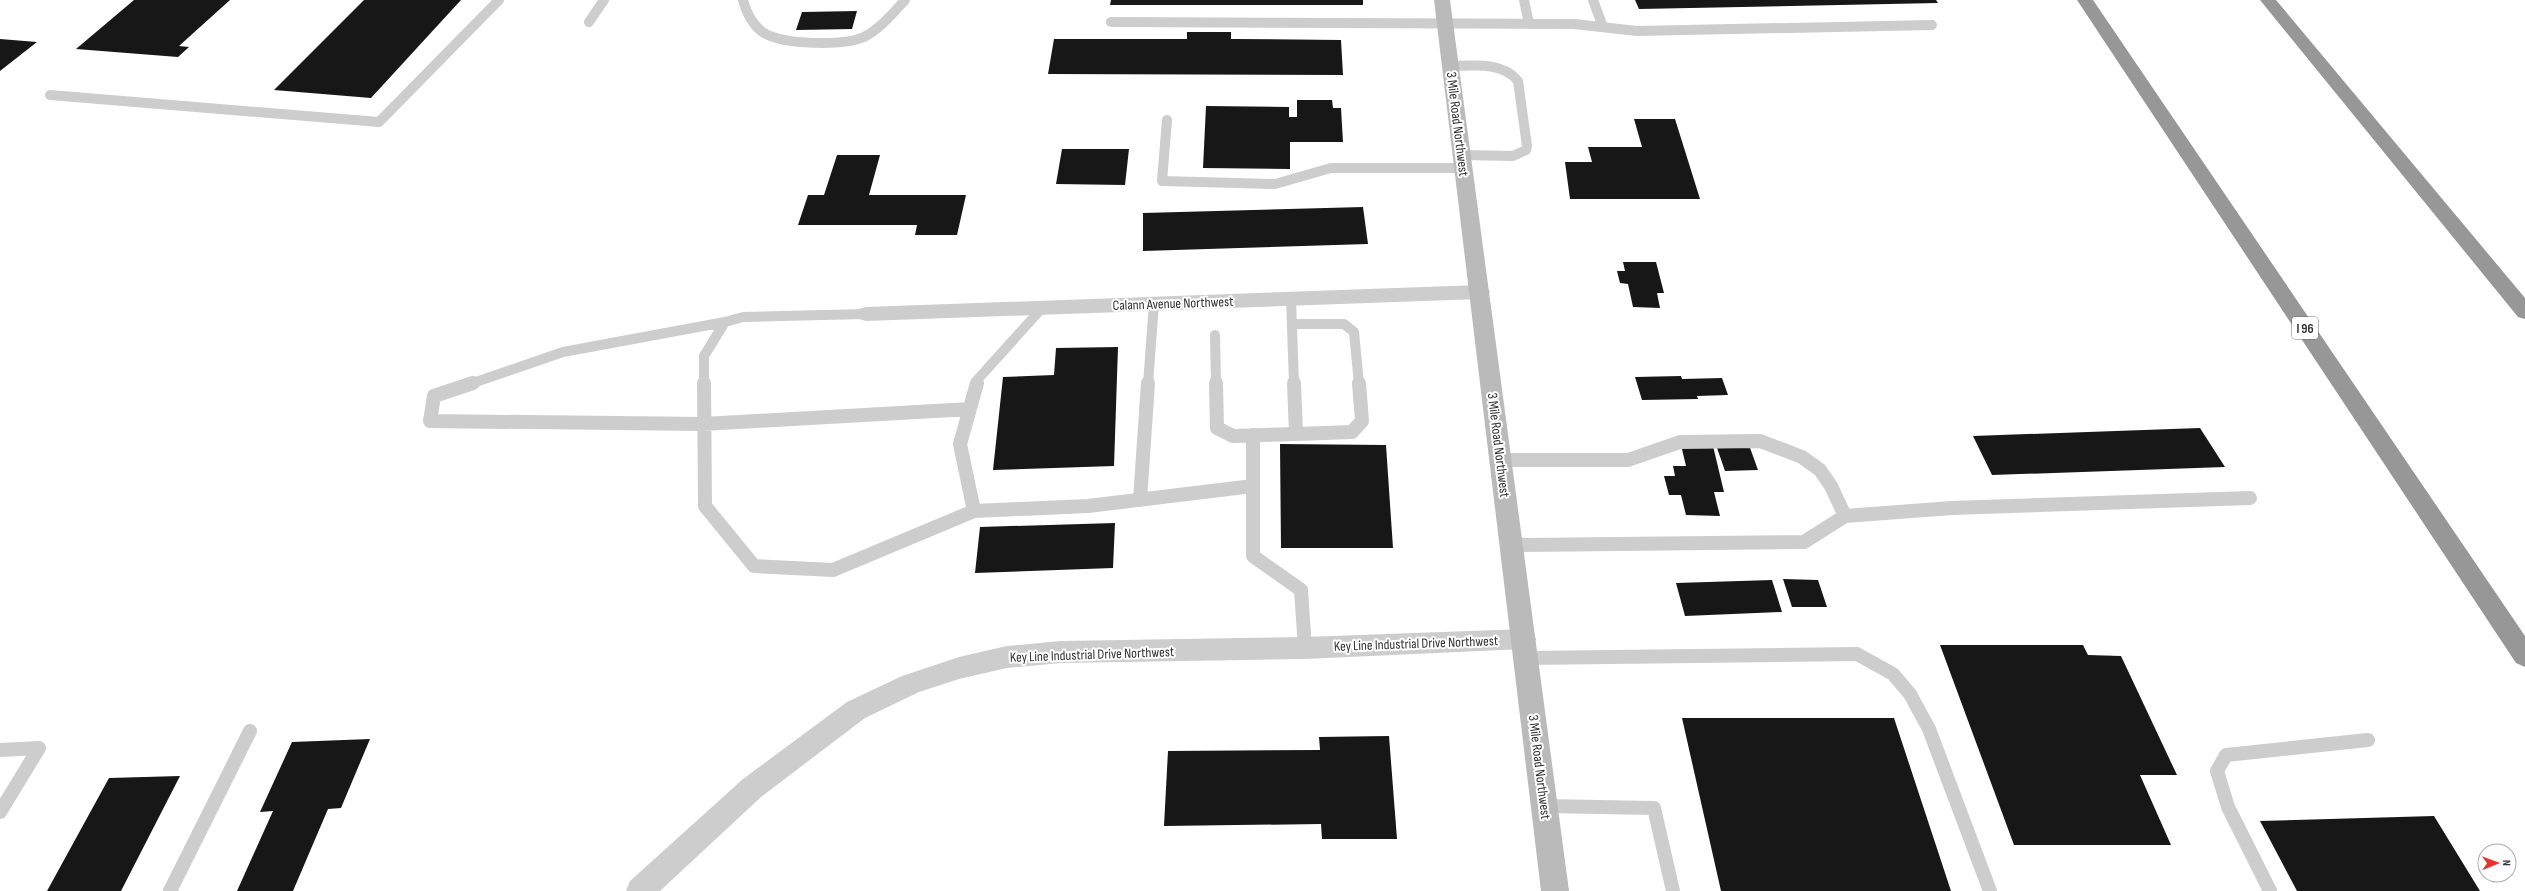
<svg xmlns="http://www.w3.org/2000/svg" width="2525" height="891" viewBox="0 0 2525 891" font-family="'Sofia Sans Condensed',sans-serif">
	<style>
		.building { fill: #171717 }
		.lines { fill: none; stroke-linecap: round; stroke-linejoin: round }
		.service-far1 { stroke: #cdcdcd; stroke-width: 10 }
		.service { stroke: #cdcdcd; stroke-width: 14 }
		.minor { fill: #cdcdcd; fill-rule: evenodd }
		.secondary { fill: #bababa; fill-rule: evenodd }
		.motorway { fill: #979797; fill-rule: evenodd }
		.labels { text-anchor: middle; stroke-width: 4; stroke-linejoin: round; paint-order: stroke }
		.shield { fill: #fff; stroke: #6e6e6e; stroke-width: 1 }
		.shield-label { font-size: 13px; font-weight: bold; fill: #303030 }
		.street-label { font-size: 14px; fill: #303030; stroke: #fff }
	</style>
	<rect width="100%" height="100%" fill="#fff"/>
	<path class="building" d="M134 0H230L179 46 189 47 178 57 76 49Z
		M364 0H461L371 98 274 90Z
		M1111 0H1363V5H1110Z
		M1635 0H1936L1938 3 1639 9Z
		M857 11 852 29 796 30 802 12Z
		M1187 32H1231V39L1341 40 1343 75 1048 74 1054 39H1187Z
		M0 39 37 42 0 71Z
		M1297 100H1332L1333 108H1341L1343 142H1290V169L1203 168 1206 106 1289 107V117H1297Z
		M1634 119H1675L1700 199H1570L1565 162H1592L1588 147H1642Z
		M1062 149H1129L1125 185 1056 184Z
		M837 155H880L869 195H966L957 235H915L917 225H798L808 195H824Z
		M1363 207 1368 244 1143 251V213Z
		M1623 262H1656L1664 293H1657L1660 308 1633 307 1628 284 1620 283 1617 271H1625Z
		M1118 347 1114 466 993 470 1003 377 1054 375 1056 348Z
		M1681 376 1682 379 1722 378 1728 395 1697 396 1698 399 1642 400 1635 377Z
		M2200 428 2225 467 1992 475 1973 436Z
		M1280 444 1386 445 1393 548H1281Z
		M1681 445 1713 446 1724 492H1714L1720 516 1686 515 1681 495H1669L1664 476H1675L1673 466H1686Z
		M1716 445H1749L1758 470 1725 471Z
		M1115 523 1113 568 975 573 980 527Z
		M1783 579 1818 580 1827 607H1792Z
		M1772 580 1782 612 1685 616 1676 583Z
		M1940 645H2083L2088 655 2121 656 2177 775H2140L2171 845H2014Z
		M1682 718H1894L1951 891H1721Z
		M1389 736 1397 839H1322L1321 824 1164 826 1168 751 1320 750 1319 737Z
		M370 739 341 808 328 809 293 891H237L273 811 260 812 292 742Z
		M180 776 121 891H47L109 778Z
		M2434 816 2480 891H2297L2260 821Z"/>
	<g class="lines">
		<path class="service-far1" d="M743 0C746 12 753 26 764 33 784 45 843 46 864 37 880 29 893 13 905 0
			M1524 0 1529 24
			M1593 0 1603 27
			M589 22 604 0
			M1111 22 1574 24 1637 31 1932 25
			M1450 66C1473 66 1502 61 1518 81L1527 146 1526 150 1513 156 1462 155
			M50 95 379 122 499 0
			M1167 120 1162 181 1275 184 1331 168H1464
			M1291 299 1294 384
			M1292 324H1344L1354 332 1359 384
			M1215 335 1216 384
			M470 384 563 352 725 322
			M704 384V356L725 322 743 317 866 314
			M977 384 978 379 1043 307
			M1148 384 1154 303"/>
		<path class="service" d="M473 383 434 396 430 421 703 424 970 409
			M704 383 705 506 754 566 833 570 974 511 1088 506 1253 486
			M1216 383 1217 428 1233 436 1296 434 1294 383
			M1296 434 1352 432 1362 421 1359 383
			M1253 435V556L1301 590 1305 648
			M1501 460H1628L1680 442 1760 441 1802 457 1820 470 1831 486 1845 516
			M1140 500 1148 383
			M974 511 960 444 977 383
			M1512 545 1804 542 1845 516 1952 508 2250 498
			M1526 658 1857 654 1893 674 1910 694 1929 729 1990 891
			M0 750 39 748 0 812
			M1545 806 1654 808 1673 891
			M170 891 250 731
			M2270 891 2228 807 2217 771 2226 755 2368 740"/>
		<path class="minor" d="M1480 285 1487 287 1490 292 1487 297 1480 299 866 321 859 319 856 314 859 309 866 307Z
			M1524 629 1533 632 1536 639 1533 646 1524 649 1305 659 1061 663 1007 668 959 679 919 692 865 718 761 797 660 891H626L630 881 743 779 847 702 902 676 959 657 1007 646 1061 641 1305 637Z"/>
		<path class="secondary" d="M1434 0H1450L1569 891H1541Z"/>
		<path class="motorway" d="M2077 0H2093L2525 636V667L2516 663Z
			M2260 0H2276L2525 298V319L2518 317Z"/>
	</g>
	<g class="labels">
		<rect class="shield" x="2292" y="317" width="26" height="22" rx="3"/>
		<g class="shield-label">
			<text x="2305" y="333">I 96</text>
		</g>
		<g class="street-label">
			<text transform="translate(1458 124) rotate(83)" y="5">3 Mile Road Northwest</text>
			<text transform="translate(1173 303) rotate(-2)" y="5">Calann Avenue Northwest</text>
			<text transform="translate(1499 445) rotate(83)" y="5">3 Mile Road Northwest</text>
			<text transform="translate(1416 643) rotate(-2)" y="5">Key Line Industrial Drive Northwest</text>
			<text transform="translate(1092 654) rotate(-2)" y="5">Key Line Industrial Drive Northwest</text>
			<text transform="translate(1540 767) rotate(83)" y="5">3 Mile Road Northwest</text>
		</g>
	</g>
	<g transform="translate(2497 863) rotate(89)"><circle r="19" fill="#ffffff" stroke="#acacac"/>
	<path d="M0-3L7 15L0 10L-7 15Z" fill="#ed302c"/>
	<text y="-6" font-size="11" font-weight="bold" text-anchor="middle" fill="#303030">N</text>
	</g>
</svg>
